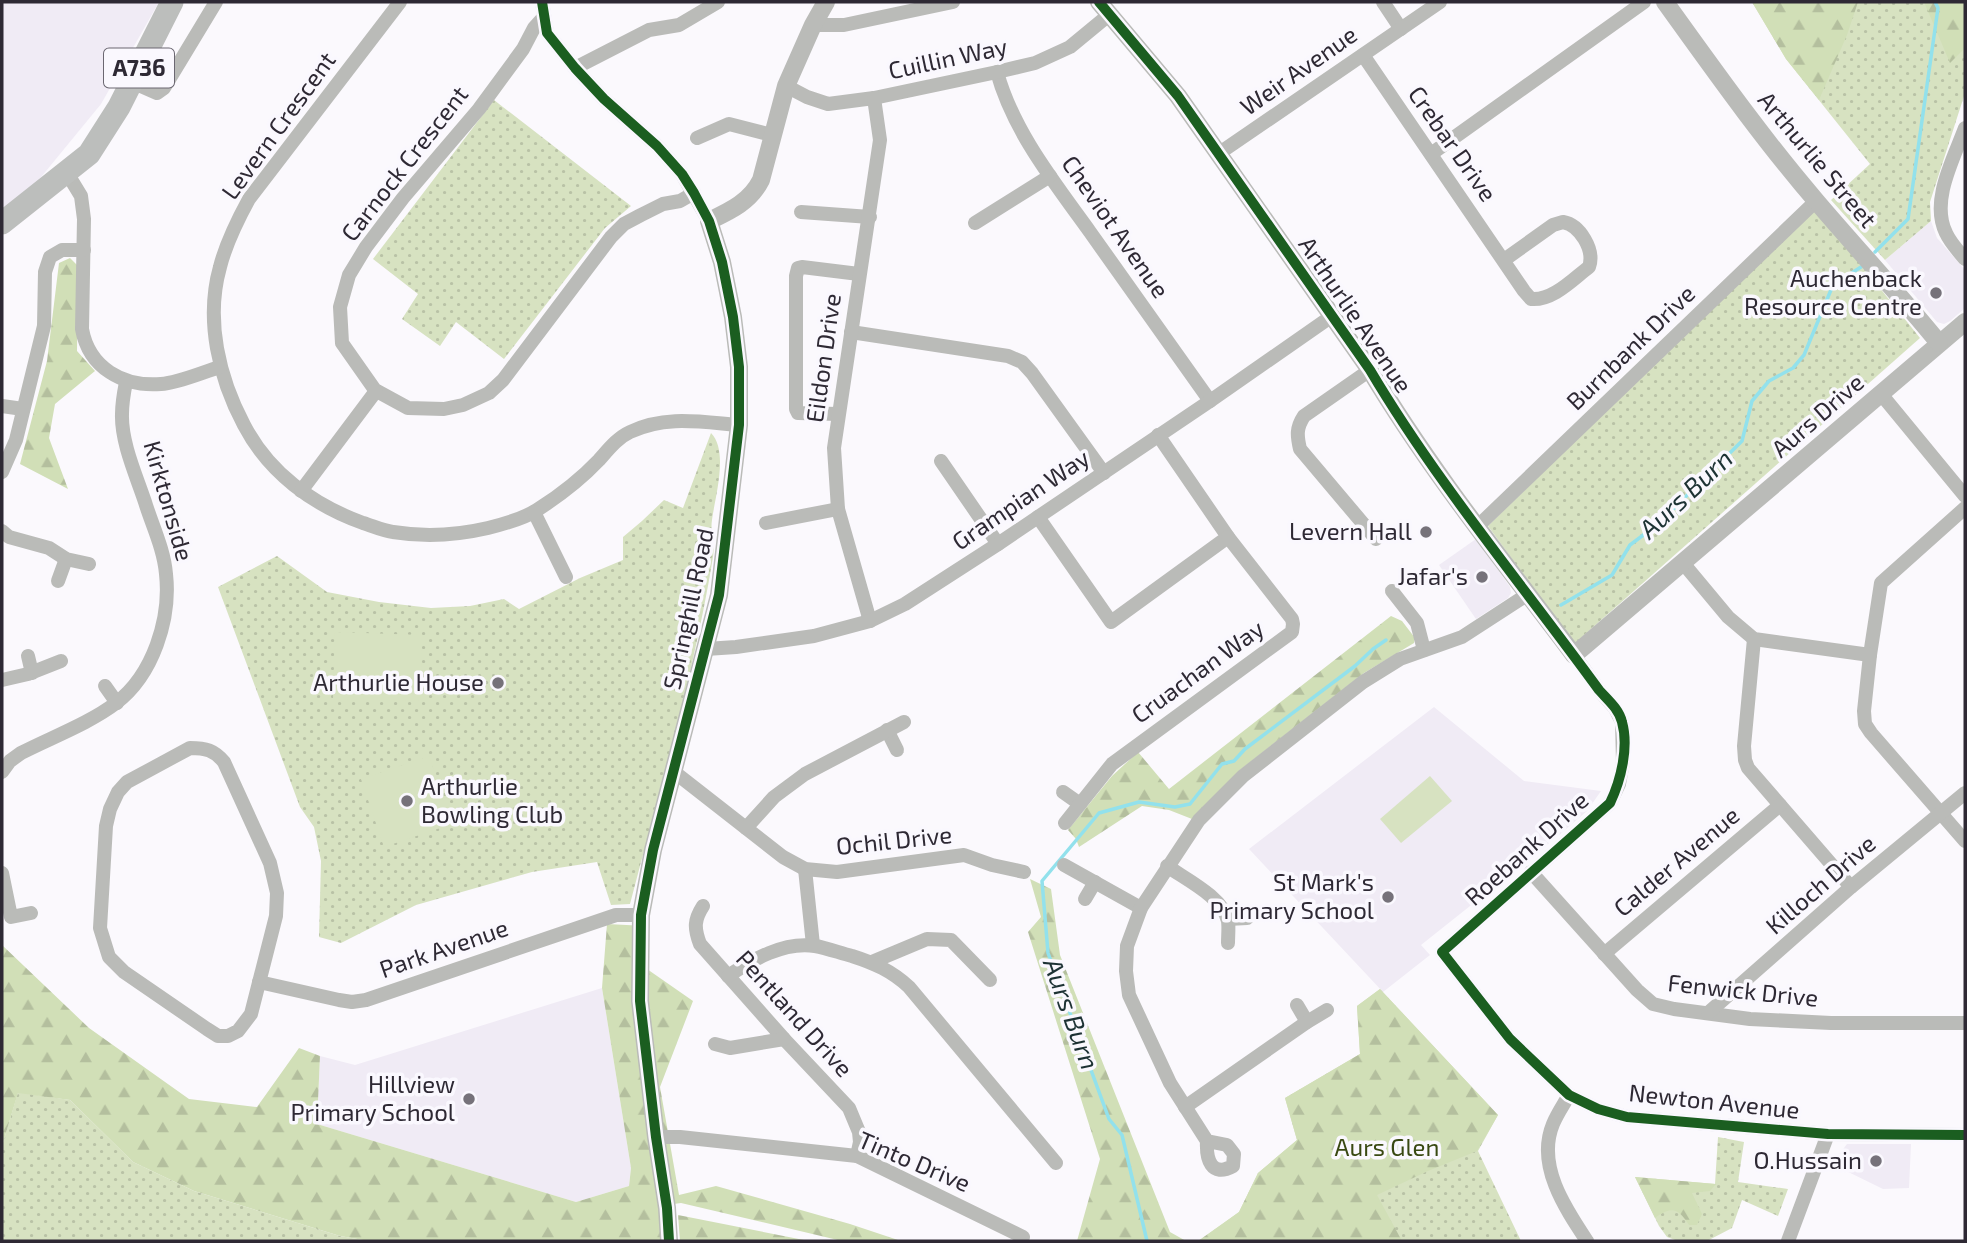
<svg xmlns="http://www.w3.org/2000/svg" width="1967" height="1243" viewBox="0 0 1967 1243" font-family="'Exo 2',sans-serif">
	<defs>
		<pattern id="green-dots" width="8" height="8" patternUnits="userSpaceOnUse" patternTransform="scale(1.75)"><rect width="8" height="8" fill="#d7e2c1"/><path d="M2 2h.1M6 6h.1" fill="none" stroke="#b9c2a6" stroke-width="1.8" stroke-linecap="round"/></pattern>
		<pattern id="forest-firs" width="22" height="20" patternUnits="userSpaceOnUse" patternTransform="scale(1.75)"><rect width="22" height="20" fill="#d1dfb7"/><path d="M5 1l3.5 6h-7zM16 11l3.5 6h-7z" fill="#b4bf9e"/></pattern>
	</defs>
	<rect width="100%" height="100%" fill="#fbf9fd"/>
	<g fill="#f0ebf5">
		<path d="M2 2H159L101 104 37 182 2 209Z"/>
		<path d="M1931 221 1937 238 1965 270V308L1950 321 1944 324 1937 322 1885 260Z"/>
		<path d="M1476 539 1510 587 1511 593 1508 598 1476 619 1439 565Z"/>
		<path d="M1434 707 1524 781 1601 791 1587 811 1558 836 1421 945 1430 955 1383 992 1249 849Z"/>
		<path d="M602 988 631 1168 629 1186 576 1202 317 1124 320 1056 355 1065Z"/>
		<path d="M1847 1144H1911L1909 1188 1883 1189 1832 1164Z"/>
	</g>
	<g fill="url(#green-dots)">
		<path d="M1752 2H1965V93L1930 202 1931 221 1885 260 1831 200 1870 164 1786 59Z"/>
		<path d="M494 100 631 206 605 228 504 359 456 322 440 346 402 319 418 294 373 259Z"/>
		<path d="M1814 206 1920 338 1574 644 1488 526Z"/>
		<path d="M711 433C729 451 715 497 712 520 710 532 715 545 713 557 694 674 660 789 630 904L611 905 597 862 532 872 416 905 341 943 319 937 321 861 314 827 300 807 218 587 277 556 327 592 379 602 431 608 470 606 504 599 519 609 580 578 623 560V537L642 521 664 500 683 508Z"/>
		<path d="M1380 989 1498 1115 1478 1151 1521 1241H1199L1239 1212 1258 1173 1297 1140 1285 1098 1360 1054 1357 1006Z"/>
		<path d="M18 1092 70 1100 133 1162 194 1191 340 1236 369 1241H2V1146Z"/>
		<path d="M1718 1137 1744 1142 1738 1182 1788 1189 1778 1216 1742 1200 1732 1228 1707 1241H1678L1667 1237 1659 1226 1635 1177 1715 1184Z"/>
	</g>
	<g fill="url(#forest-firs)">
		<path d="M1752 2H1858L1847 35 1819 100 1786 59Z"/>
		<path d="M1924 2H1965V48L1950 63Z"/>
		<path d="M70 258 78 266 77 351 95 371 55 404 49 438 68 489 20 464 47 361 59 263Z"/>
		<path d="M1391 616 1402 621 1415 638 1414 643 1364 673 1240 770 1192 819 1169 810 1142 806 1079 847 1076 839 1068 830 1112 776 1138 752 1169 789Z"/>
		<path d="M1030 879 1051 889 1060 955 1170 1232 1186 1241H1077L1100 1159 1028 932 1041 917Z"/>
		<path d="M607 924 646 926 647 969 693 1001 660 1087 679 1195 716 1186 850 1224 901 1241H842L681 1203 659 1206 661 1241H369L340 1236 194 1191 133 1162 70 1100 18 1093 2 1146V945L89 1028 189 1099 257 1107 299 1048 320 1056 317 1124 576 1202 629 1186 631 1168 602 988Z"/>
		<path d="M1380 989 1498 1115 1477 1151 1428 1171 1377 1195 1402 1241H1198L1239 1212 1258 1173 1297 1140 1285 1098 1360 1054 1357 1006Z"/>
		<path d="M1635 1177 1716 1184 1710 1191 1692 1193 1702 1214 1697 1225H1689C1678 1208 1672 1206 1655 1218Z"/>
		<path d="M678 1215 809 1241H811H680Z"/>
	</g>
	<g fill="#d7e2c1">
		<path d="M335 632 422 635 420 701 333 699Z"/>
		<path d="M429 756 452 824 384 847 361 779Z"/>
		<path d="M1430 776 1452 801 1401 843 1380 819Z"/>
	</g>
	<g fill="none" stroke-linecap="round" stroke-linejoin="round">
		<g stroke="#92e1ec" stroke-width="3.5">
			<path d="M1875 252 1908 219 1938 8 1935 2"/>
			<path d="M1561 605 1612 575 1630 545 1658 524 1742 441 1752 401 1769 381 1793 368 1804 355 1833 285 1861 267"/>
			<path d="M1147 1241 1122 1135 1109 1119 1048 953 1042 881 1099 813 1139 802 1175 807 1190 804 1222 764 1234 761 1245 749 1355 666 1373 649 1386 640"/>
		</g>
		<g stroke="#babbb8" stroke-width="14">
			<path d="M400 2 249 199C237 221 226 243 220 267 205 320 219 378 244 425 269 473 313 505 363 523 373 526 383 531 393 532 424 537 458 535 488 528 504 524 523 519 537 510 559 496 581 479 599 460 608 450 617 438 630 432 665 415 701 422 739 425"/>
			<path d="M542 2 547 33 575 68 604 99 657 146 682 174 709 221"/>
			<path d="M1383 2 1401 29"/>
			<path d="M543 18 534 28 523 49 479 109 403 198 366 247 349 275 340 307 342 343 375 390 408 408 444 409 463 405 489 393 503 380 611 237 624 224 641 215 663 204 680 201 694 193"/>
			<path d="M813 25H844L953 2"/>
			<path d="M1363 55 1524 291 1531 299C1553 301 1573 279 1589 267 1595 250 1580 225 1563 222L1553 225 1504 260"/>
			<path d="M575 68 649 30 679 25 718 2"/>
			<path d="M997 72C1013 131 1054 182 1090 232 1130 288 1170 345 1210 401"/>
			<path d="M132 82 157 93 164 88 216 2"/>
			<path d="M786 86 807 97 828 104 874 98 997 72 1035 63 1070 47 1110 14"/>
			<path d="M1965 128C1954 158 1930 201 1946 233 1950 242 1958 251 1965 259"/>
			<path d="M697 138 729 124 772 135"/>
			<path d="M1218 154 1440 2"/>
			<path d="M1431 154 1644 2"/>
			<path d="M67 173 81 196 84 219 82 329C89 368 123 387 161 384 178 383 203 372 220 367"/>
			<path d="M801 212 870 217"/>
			<path d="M975 223 1050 176"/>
			<path d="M851 332 1008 356 1022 362 1032 373 1104 473"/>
			<path d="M1370 370 1304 416C1296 428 1297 436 1300 449L1376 539"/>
			<path d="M1881 394 1965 496"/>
			<path d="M2 406 23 409"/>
			<path d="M838 414 798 413 796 409V276L798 268 802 267 859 274"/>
			<path d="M941 461 998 544"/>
			<path d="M2 472 16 440 44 326 45 272 50 257 62 250H84"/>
			<path d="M301 491 376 391"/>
			<path d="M1965 508 1881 583 1870 655 1864 711 1865 724 1871 733 1965 841"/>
			<path d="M534 512 566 577"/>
			<path d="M1038 517 1111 622 1228 537 1158 435"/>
			<path d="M766 523 838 509"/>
			<path d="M1477 527 1816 201"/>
			<path d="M2 531 9 537 49 548 66 559 89 564"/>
			<path d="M1683 563 1728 617 1754 639 1870 655"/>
			<path d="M58 581 66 559"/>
			<path d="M1392 591 1417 623 1424 650"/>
			<path d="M870 621 838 509 834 448 880 140 874 98"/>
			<path d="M1754 639 1744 746 1745 760 1748 768 1851 887"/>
			<path d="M706 649 736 647 814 636 870 621 905 604 998 544 1210 401 1332 316"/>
			<path d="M1574 655 1599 690 1615 708 1622 722 1623 762 1619 784 1610 803 1442 952 1510 1039 1569 1095 1598 1109 1627 1117 1828 1134 1965 1135"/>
			<path d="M28 656 32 673"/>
			<path d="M2 680 28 674 61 661"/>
			<path d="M105 686 117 703"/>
			<path d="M887 730 897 750"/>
			<path d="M190 748C206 748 214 750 224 762L270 863 277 893 276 916 251 1014 238 1031 228 1036H218L207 1029 124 972 109 957 100 928 106 826 110 809 118 792 127 782Z"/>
			<path d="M673 771 783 857 805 869 837 872 964 855 992 865 1024 872"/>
			<path d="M2 772 10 761 21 753C50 738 90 723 116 703 153 675 171 619 166 574 164 549 152 525 145 502 136 475 121 442 122 414 122 403 124 392 126 382"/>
			<path d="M1063 792 1080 804"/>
			<path d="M1065 823 1112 764 1292 632 1293 624 1292 619 1228 537"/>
			<path d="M746 828 774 797 805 774 904 722"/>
			<path d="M1064 865 1141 908"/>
			<path d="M1167 866C1185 879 1223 897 1228 921 1229 927 1228 936 1228 943"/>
			<path d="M805 869 813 945"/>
			<path d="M1531 872 1637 990 1653 1004 1674 1009 1750 1019 1831 1023H1965"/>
			<path d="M2 873 11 917 31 913"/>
			<path d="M1085 899 1095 882"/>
			<path d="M703 906C694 920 694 928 700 944L784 1039 849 1108 859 1132 860 1142 857 1156"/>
			<path d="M1228 919 1247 918"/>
			<path d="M1604 954 1780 805"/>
			<path d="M872 962 927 939 951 940 990 980"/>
			<path d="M728 976C752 960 784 941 815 946 827 948 840 953 852 956 874 963 892 971 909 987L1056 1163"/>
			<path d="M259 982 339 1000 352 1002 366 1000 616 915H641"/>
			<path d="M1297 1005 1307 1022"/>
			<path d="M1708 1013 1851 887 1965 793"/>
			<path d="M715 1044 730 1048 784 1039"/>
			<path d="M1569 1095C1564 1104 1557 1114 1553 1124 1536 1165 1565 1208 1587 1241"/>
			<path d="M1185 1107 1307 1022 1327 1010"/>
			<path d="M656 1137H680L857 1156 1023 1237"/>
			<path d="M1207 1141C1206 1159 1211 1178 1233 1166L1234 1154 1227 1145 1207 1141 1170 1083 1129 995 1126 971 1127 946 1141 908 1199 820 1243 776 1363 682 1400 659 1462 637 1528 594"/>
			<path d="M1788 1241 1828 1134"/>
		</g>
		<g stroke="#babbb8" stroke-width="18">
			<path d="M1099 2 1178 96 1370 370C1430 470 1504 562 1574 655L1965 322"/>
			<path d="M1665 2C1714 70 1762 138 1817 202 1857 249 1900 295 1939 343"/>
			<path d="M669 1241 667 1208 656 1137 640 1001 641 915 653 850 719 595 739 425V367L733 317 722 262 709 221C730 211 750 202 761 180L786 86 813 25 826 2"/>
		</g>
		<path stroke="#bcbebc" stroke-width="23" d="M2 223 89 154 119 107 172 2"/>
		<g stroke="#faf8fe" stroke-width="15">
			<g id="cycleway">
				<path d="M542 2 547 33 575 68 604 99 657 146 682 174 694 193 709 221 722 262 733 317 739 367V425L719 595 653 850 641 915 640 1001 656 1137 667 1208 669 1241"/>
				<path d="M1099 2 1178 96 1370 370C1437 483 1522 584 1599 690 1608 700 1619 709 1622 722 1629 747 1621 780 1610 803L1442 952 1510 1039 1569 1095 1598 1109 1627 1117 1828 1134 1965 1135"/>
			</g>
		</g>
		<use href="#cycleway" stroke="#1b5e20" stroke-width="10"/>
	</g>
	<g fill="#76727a" stroke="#faf8fe" stroke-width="2.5">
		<circle cx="1936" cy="293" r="7"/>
		<circle cx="1426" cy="532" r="7"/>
		<circle cx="1482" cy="577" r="7"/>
		<circle cx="498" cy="683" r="7"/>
		<circle cx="407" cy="801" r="7"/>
		<circle cx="1388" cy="897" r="7"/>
		<circle cx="469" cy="1099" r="7"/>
		<circle cx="1876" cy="1161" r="7"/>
	</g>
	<g text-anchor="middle" stroke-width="7" stroke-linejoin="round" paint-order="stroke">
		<rect fill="#faf8fe" stroke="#6b6771" stroke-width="2" x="104" y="48.5" width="70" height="39" rx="5"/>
		<g font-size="23" font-weight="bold" fill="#2e2934">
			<text x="139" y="76">A736</text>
		</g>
		<g font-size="24" fill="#2e2934" stroke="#faf8fe">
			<text transform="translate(948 59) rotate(-12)" y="8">Cuillin Way</text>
			<text transform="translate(1299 71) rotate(-35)" y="8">Weir Avenue</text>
			<text transform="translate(279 126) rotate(-54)" y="8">Levern Crescent</text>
			<text transform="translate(1452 144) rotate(55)" y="8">Crebar Drive</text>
			<text transform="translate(1817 160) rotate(50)" y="8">Arthurlie Street</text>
			<text transform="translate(405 164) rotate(-52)" y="8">Carnock Crescent</text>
			<text transform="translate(1115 227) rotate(55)" y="8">Cheviot Avenue</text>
			<text transform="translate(1355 315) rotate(56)" y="8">Arthurlie Avenue</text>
			<text transform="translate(1631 348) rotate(-44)" y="8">Burnbank Drive</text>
			<text transform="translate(824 358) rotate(-82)" y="8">Eildon Drive</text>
			<text transform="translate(1818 416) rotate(-41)" y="8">Aurs Drive</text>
			<text transform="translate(1021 500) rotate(-34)" y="8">Grampian Way</text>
			<text transform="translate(168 501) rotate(74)" y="8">Kirktonside</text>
			<text transform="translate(689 609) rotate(-78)" y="8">Springhill Road</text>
			<text transform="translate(1198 672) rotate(-36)" y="8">Cruachan Way</text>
			<text transform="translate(894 841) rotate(-6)" y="8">Ochil Drive</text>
			<text transform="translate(1527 849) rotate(-42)" y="8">Roebank Drive</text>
			<text transform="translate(1677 862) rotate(-40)" y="8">Calder Avenue</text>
			<text transform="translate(1821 885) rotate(-41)" y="8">Killoch Drive</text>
			<text transform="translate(444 949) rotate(-19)" y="8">Park Avenue</text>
			<text transform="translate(1743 991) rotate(6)" y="8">Fenwick Drive</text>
			<text transform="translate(794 1014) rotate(48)" y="8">Pentland Drive</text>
			<text transform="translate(1714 1102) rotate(6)" y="8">Newton Avenue</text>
			<text transform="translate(914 1162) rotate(23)" y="8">Tinto Drive</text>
		</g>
		<g font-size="24" fill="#2e2934" stroke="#faf8fe" text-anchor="end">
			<text x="1922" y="287">Auchenback<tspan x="1922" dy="28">Resource Centre</tspan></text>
			<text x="1412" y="540">Levern Hall</text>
			<text x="1468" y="585">Jafar's</text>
			<text x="484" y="691">Arthurlie House</text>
			<text x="421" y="795" text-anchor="start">Arthurlie<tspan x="421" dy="28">Bowling Club</tspan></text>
			<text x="1374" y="891">St Mark's<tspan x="1374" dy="28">Primary School</tspan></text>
			<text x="455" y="1093">Hillview<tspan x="455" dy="28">Primary School</tspan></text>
			<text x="1862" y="1169">O.Hussain</text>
		</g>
		<g font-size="24" fill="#394912" stroke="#faf8fe">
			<text x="1387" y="1156">Aurs Glen</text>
		</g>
		<g font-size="26" font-style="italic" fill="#1d3234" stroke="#faf8fe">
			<text transform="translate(1686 494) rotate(-43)" y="9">Aurs Burn</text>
			<text transform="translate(1071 1014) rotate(70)" y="9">Aurs Burn</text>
		</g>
	</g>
	<rect width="1967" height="1243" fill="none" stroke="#2e2934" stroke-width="7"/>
</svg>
